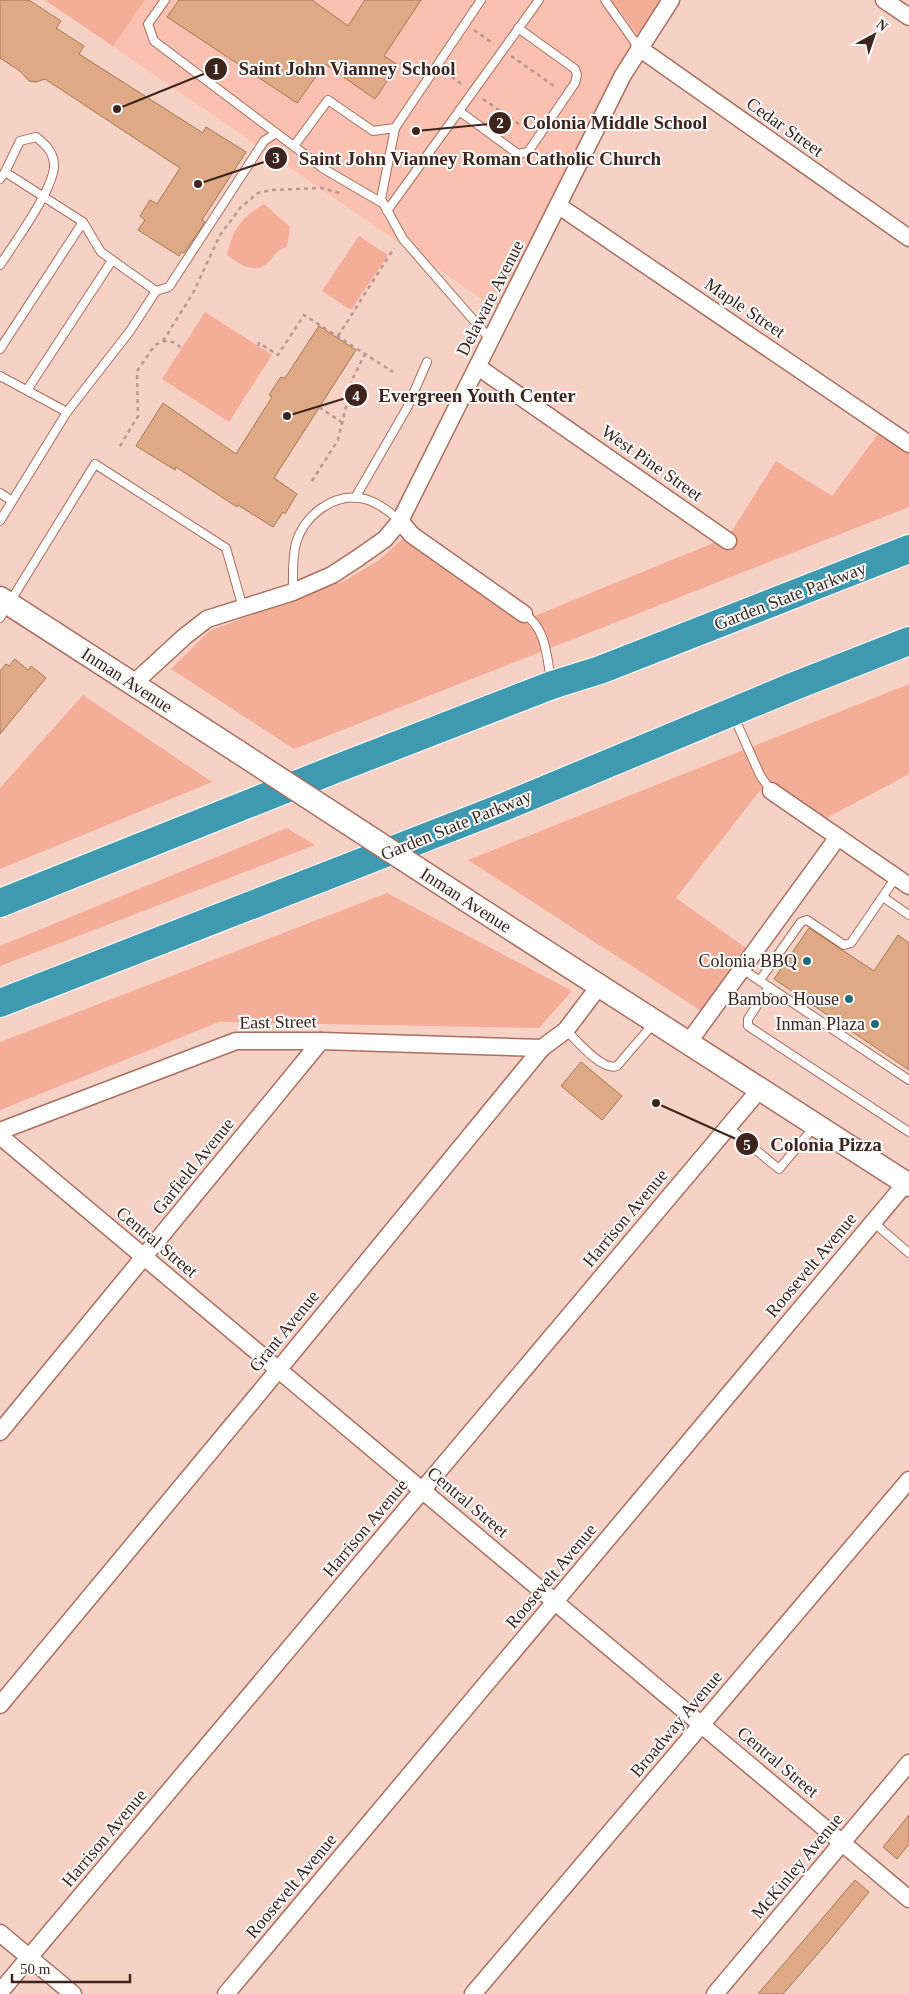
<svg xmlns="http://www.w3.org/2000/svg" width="909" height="1994" viewBox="0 0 909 1994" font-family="'Times New Roman',serif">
	<rect width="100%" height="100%" fill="#f8d1c5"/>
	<path fill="#fac1b0" d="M45 0H671L505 315Z"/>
	<g fill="#f4ad98">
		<path d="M45 0H145L113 46Z"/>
		<path d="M611 0H671L643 41Z"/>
		<path d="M264 204 290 227 287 247C273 251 274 259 265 265 251 274 237 262 227 255 234 228 240 218 264 204Z"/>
		<path d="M359 236 388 255 351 310 322 291Z"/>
		<path d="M205 312 272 355 229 422 162 379Z"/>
		<path d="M881 430 909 450V507L294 749 171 669 209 631 344 581 378 561 408 534 527 619 728 537 776 461 832 496Z"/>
		<path d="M909 684V774L819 822 765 784 676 898 753 953 709 1016 468 860Z"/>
		<path d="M83 695 212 782 0 869V788Z"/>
		<path d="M287 828 315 845 0 966V946Z"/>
		<path d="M387 893 572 991 539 1028 219 1022 0 1110V1042Z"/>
	</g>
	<g fill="#ddaa85" stroke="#a77754">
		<path d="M0 0H29L61 21 56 28 84 46 79 54 203 133 206 127 246 152 202 220 205 222 184 253 181 252 179 256 138 230 145 220 140 216 150 200 157 204 180 168 45 79 36 82 29 81 20 71 0 58Z"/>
		<path d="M179 0H312L348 26 365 0H421L384 56 398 65 375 99 325 64 297 103 167 17Z"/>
		<path d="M319 326 356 350 274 478 297 494 285 514 283 512 273 527 238 505 237 507 176 467 175 470 136 446 163 403 236 454 272 397 269 395 281 377 285 378Z"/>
		<path d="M15 659 28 670 31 666 46 678 0 734V671L6 664 9 666Z"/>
		<path d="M809 928 874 971 898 935 909 943V1070L774 979Z"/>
		<path d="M581 1062 622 1096 602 1120 561 1086Z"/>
		<path d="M909 1815V1844L897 1859 883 1847Z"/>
		<path d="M855 1880 869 1892 828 1942 783 1994H758Z"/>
	</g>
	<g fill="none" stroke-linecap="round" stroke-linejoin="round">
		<g stroke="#a86f5e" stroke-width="10">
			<g id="service">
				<path d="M165 0 148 24 154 41 324 169 384 204"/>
				<path d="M481 0 395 128 381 199 403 239 490 339"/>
				<path d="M605 0 639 48"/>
				<path d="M459 111 518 154 528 152 575 83 577 75 575 69 518 28"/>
				<path d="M294 146 328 100 373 131 395 128"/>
				<path d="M0 179 5 172 83 222 101 252 156 291 130 331 67 412 0 521"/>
				<path d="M387 211 539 0"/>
				<path d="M0 265C13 245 56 186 54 164 53 151 45 144 36 137L20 141 5 172"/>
				<path d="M156 291 169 287 264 141 276 133"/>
				<path d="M0 349 83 222"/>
				<path d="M0 376 67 412"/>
				<path d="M27 390 111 262"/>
				<path d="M0 493 12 501"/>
				<path d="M355 498 407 408 427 362"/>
				<path d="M293 592C293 576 292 558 296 543 304 516 332 494 360 498 375 500 389 511 400 521"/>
				<path d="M524 614C546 627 547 657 551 681"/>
				<path d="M0 618 95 464 226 548 243 608"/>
				<path d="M734 717 760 775 771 791"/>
				<path d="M883 897 909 915"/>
				<path d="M742 969 909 1080"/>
				<path d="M760 980 801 922 807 920 844 945 851 943 896 877"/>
				<path d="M769 987 748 1019V1026L909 1132"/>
				<path d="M566 1030C577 1041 603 1072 617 1066L654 1023"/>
				<path d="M728 1127 779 1169 814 1127"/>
				<path d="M873 1222 909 1253"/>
			</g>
		</g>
		<g stroke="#a86f5e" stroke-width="19">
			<g id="minor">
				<path d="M884 0 909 17"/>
				<path d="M639 48 909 238"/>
				<path d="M559 206 909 444"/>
				<path d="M478 367 728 541"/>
				<path d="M400 521 412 535 524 614"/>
				<path d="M133 684 184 637 207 619 293 592 332 575 358 558 385 539 400 521 623 75 671 0"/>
				<path d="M771 791 909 886"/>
				<path d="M688 1043 838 837"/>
				<path d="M0 1131 236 1041H321L542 1048"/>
				<path d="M0 1136 909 1899"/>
				<path d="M0 1432 321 1041"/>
				<path d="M0 1705 279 1369 542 1048 566 1030 600 985"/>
				<path d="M0 1933 73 1994"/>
				<path d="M0 1992 760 1089"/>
				<path d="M226 1994 906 1183"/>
				<path d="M473 1994 909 1480"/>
				<path d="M715 1994 909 1763"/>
			</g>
		</g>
		<g stroke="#a86f5e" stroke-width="25">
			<g id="secondary">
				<path d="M0 598 237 751"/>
				<path d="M466 900 909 1185"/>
			</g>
		</g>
		<g stroke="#fff" stroke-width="30">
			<g id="motorway">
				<path d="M0 903 333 770 552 685 600 670 909 549"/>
				<path d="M0 1003 506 806 792 687 909 641"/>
			</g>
		</g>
		<g stroke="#b9978d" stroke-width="2.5" stroke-dasharray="4 4" stroke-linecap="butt">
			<path d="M474 30 494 44"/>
			<path d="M511 56 557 88"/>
			<path d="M445 72 463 85"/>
			<path d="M483 99 529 131"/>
			<path d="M338 336 394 248"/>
			<path d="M163 341 193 293 220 235 241 207 258 193 271 190 321 188 340 193"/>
			<path d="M258 346 259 343 278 355 304 315 393 372"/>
			<path d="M319 407 343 423"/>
			<path d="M120 446 138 416 137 371 155 345 163 341 173 342 182 348"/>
			<path d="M312 481 338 440 353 378 365 354"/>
		</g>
		<use href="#service" stroke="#fff" stroke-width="8"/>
		<use href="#minor" stroke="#fff" stroke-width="16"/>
		<use href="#secondary" stroke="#fff" stroke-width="22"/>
		<use href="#motorway" stroke="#3f9ab1" stroke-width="28"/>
		<g stroke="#a86f5e" stroke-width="25" stroke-linecap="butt">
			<path id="secondary-bridge" d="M237 751 466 900"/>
		</g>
		<use href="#secondary-bridge" stroke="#fff" stroke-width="22"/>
	</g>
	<g fill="#256a7a" stroke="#fcfcfc" stroke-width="2">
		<circle cx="807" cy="961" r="5"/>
		<circle cx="849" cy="999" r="5"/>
		<circle cx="875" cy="1024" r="5"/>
	</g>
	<g text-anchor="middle" stroke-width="4" stroke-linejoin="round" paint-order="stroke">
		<g font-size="18" fill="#3d251e" stroke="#fcfcfc">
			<text transform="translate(785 127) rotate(35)" y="6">Cedar Street</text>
			<text transform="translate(490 298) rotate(-63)" y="6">Delaware Avenue</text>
			<text transform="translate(745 308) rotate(34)" y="6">Maple Street</text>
			<text transform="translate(652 463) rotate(35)" y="6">West Pine Street</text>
			<text transform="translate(790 596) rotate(-21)" y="6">Garden State Parkway</text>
			<text transform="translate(127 680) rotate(33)" y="6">Inman Avenue</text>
			<text transform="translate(456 825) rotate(-22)" y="6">Garden State Parkway</text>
			<text transform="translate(466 900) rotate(33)" y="6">Inman Avenue</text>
			<text transform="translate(278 1022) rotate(-1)" y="6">East Street</text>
			<text transform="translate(193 1166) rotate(-51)" y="6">Garfield Avenue</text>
			<text transform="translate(625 1218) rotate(-50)" y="6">Harrison Avenue</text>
			<text transform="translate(157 1242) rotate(40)" y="6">Central Street</text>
			<text transform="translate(811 1265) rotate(-50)" y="6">Roosevelt Avenue</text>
			<text transform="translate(284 1331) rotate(-51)" y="6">Grant Avenue</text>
			<text transform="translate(468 1502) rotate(40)" y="6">Central Street</text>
			<text transform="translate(365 1528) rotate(-50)" y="6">Harrison Avenue</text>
			<text transform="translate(551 1576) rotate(-50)" y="6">Roosevelt Avenue</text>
			<text transform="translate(676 1724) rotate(-50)" y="6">Broadway Avenue</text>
			<text transform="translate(778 1762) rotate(40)" y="6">Central Street</text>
			<text transform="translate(104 1838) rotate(-50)" y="6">Harrison Avenue</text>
			<text transform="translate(797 1866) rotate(-50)" y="6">McKinley Avenue</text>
			<text transform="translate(291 1886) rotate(-50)" y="6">Roosevelt Avenue</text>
		</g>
		<g font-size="18" fill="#3d251e" stroke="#fcfcfc" text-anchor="end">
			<text x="797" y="967">Colonia BBQ</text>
			<text x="839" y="1005">Bamboo House</text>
			<text x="865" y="1030">Inman Plaza</text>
		</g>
	</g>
	<path fill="none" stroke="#3d251e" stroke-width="2" d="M117 109L216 69M416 131L500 123M198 184L276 158M287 416L356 395M656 1103L747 1144"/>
	<g fill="#3d251e" stroke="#fcfcfc" stroke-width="2">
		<circle cx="117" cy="109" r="5"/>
		<circle cx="416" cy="131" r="5"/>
		<circle cx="198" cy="184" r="5"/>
		<circle cx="287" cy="416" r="5"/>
		<circle cx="656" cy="1103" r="5"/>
		<circle cx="216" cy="69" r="12"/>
		<circle cx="500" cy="123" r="12"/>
		<circle cx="276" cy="158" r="12"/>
		<circle cx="356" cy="395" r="12"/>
		<circle cx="747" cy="1144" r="12"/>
	</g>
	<g font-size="15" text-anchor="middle" font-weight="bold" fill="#fff">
		<text x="216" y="74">1</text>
		<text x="500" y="128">2</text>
		<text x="276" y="163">3</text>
		<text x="356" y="401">4</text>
		<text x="747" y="1150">5</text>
	</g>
	<g font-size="19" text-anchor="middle" font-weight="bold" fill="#3d251e" stroke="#fcfcfc" stroke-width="4" stroke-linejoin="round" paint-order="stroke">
		<text x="347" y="75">Saint John Vianney School</text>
		<text x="615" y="129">Colonia Middle School</text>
		<text x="480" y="165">Saint John Vianney Roman Catholic Church</text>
		<text x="477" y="402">Evergreen Youth Center</text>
		<text x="826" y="1151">Colonia Pizza</text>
	</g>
	<g transform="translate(874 35) rotate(40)" stroke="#fcfcfc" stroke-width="4" paint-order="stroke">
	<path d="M0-4L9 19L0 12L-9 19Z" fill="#3d251e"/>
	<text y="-8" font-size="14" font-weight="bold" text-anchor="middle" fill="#3d251e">N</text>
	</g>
	<path d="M12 1974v8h118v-8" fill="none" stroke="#3d251e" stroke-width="2.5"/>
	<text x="20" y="1974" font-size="15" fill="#3d251e" stroke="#fcfcfc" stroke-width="4" paint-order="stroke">50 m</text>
</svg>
